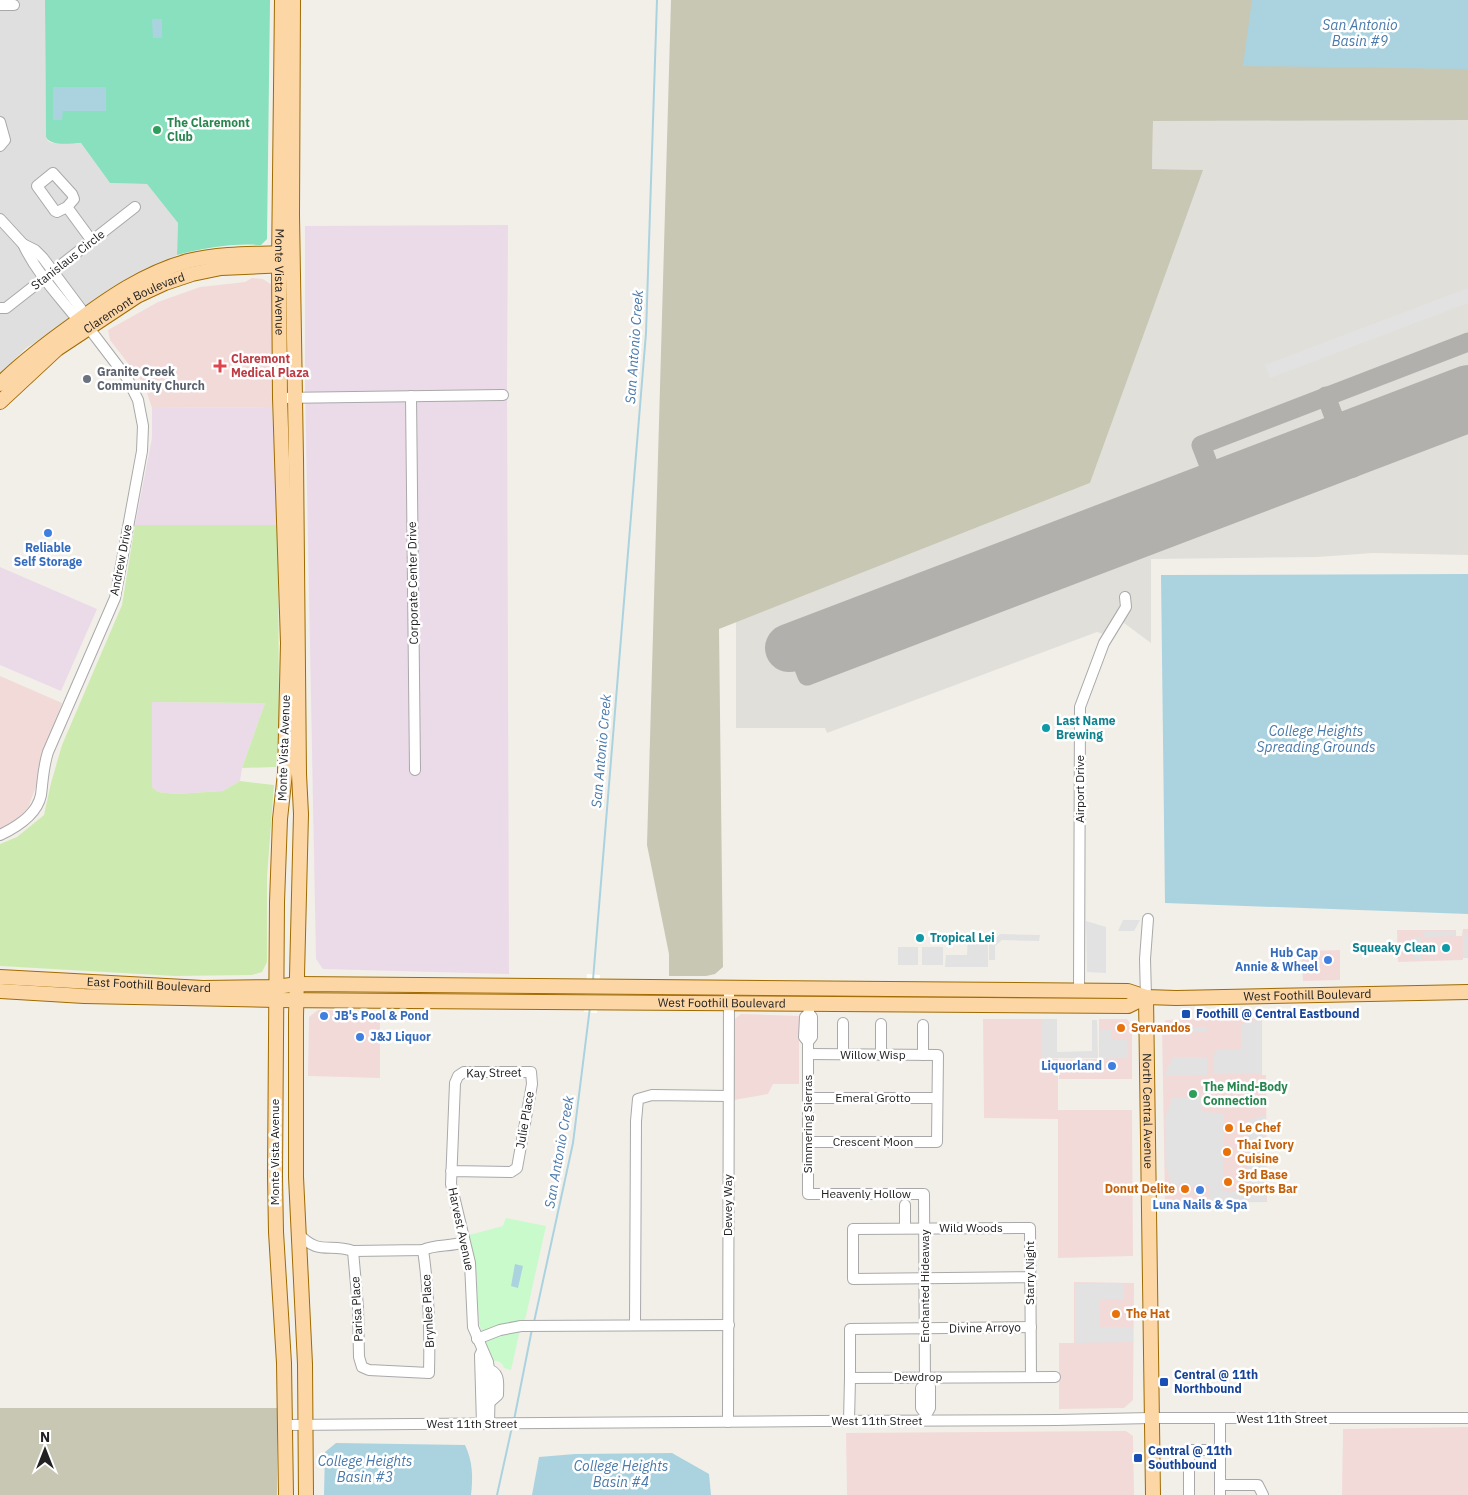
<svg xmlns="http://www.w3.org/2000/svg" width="1468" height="1495" viewBox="0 0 1468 1495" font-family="'IBM Plex Sans',sans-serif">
	<rect width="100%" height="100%" fill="#f2efe9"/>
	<path fill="#e0dfdf" d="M0 0H45L46 137 48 141 52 143H81L110 183 147 184 178 223 177 255 26 348 0 374Z"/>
	<g fill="#f2dad9">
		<path d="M252 278 263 279 272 285V407L152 408 144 384 110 340 108 330 158 302 200 287 245 282Z"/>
		<path d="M0 676 62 703 42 759 37 784 28 808 11 824 0 830Z"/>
		<path d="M1463 929H1468V958H1463V960L1398 962 1397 930H1456V936H1462Z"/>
		<path d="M1340 950V980L1303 981 1301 951Z"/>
		<path d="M318 1010 380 1011V1078L308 1076 309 1017Z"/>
		<path d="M741 1014 799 1016V1084H773L768 1094 734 1100V1020Z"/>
		<path d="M1262 1018V1075H1266L1267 1202 1165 1203 1162 1025 1166 1020Z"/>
		<path d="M983 1019H1042V1058L1058 1059V1110H1132L1133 1256 1058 1258V1119L984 1118Z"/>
		<path d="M1099 1019H1127L1132 1026V1079H1059V1060L1099 1059Z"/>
		<path d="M1074 1282 1134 1283 1133 1400 1124 1408 1059 1409V1343H1074Z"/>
		<path d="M1468 1427V1495H1342L1343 1429Z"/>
		<path d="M1126 1431 1133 1436 1134 1495H847L846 1433Z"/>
	</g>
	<g fill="#ebdbe8">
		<path d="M508 225 507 383 509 974 323 969 316 959 305 385V226Z"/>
		<path d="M272 407 278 525H135L152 438V408Z"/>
		<path d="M0 567 97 609 61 691 0 665Z"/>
		<path d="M152 702 265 703 242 768 240 781 223 791 176 794 158 792 152 787Z"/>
	</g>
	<path fill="#e1dfda" d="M1153 120H1468V555L1373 553 1317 557 1151 559V643L1124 623 1103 634 1097 632 827 733 825 728H736V622L1090 483 1202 170 1152 169Z"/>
	<g fill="#c7c7b4">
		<path d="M671 0H1468V120L1153 121 1152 169 1203 170 1090 483 719 629 723 967 715 974 706 976H669V954L647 845Z"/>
		<rect x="0" y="1408" width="277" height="87"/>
	</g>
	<path fill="#cdebb0" d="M135 525H278L279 726 276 767 242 768 265 703 152 702V787L158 792 176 794 223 791 240 781 274 785 267 877V962L262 972 252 975 175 976 0 966V844L17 837 44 815 51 783 62 745 122 605Z"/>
	<path fill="#c8facc" d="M506 1218 546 1226 525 1320 522 1321 511 1370 504 1368C502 1361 496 1360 491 1361L479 1323 476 1264 469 1235 503 1226Z"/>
	<path fill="#88e0be" d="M45 0H270L267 239 261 245C232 243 205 248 177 255L178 223 147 184 110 183 81 143C71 143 51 147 46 137Z"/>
	<g fill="#e2e2e2">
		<path d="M1468 288V303L1270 378 1265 365Z"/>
		<path d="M1123 920H1140L1134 931H1118Z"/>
		<path d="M1086 921 1106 927V973L1087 972Z"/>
		<path d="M1424 931H1455V936L1424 937Z"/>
		<rect x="1463" y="933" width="5" height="24"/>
		<path d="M988 934V967H945L946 955H967L968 935Z"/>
		<path d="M1000 934 1040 935 1039 941 1002 940 995 946V960H989V940L995 939Z"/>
		<rect x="1414" y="937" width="7" height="23"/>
		<rect x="898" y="947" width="20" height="18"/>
		<rect x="922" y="947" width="21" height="18"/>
		<path d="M1042 1019H1057V1052L1092 1051V1020H1097L1098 1058H1042Z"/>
		<path d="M1261 1019V1074H1214V1055L1217 1050 1241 1049V1025Z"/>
		<rect x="1172" y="1027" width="35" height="5"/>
		<path d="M1100 1030H1111V1040H1127L1128 1058 1100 1059Z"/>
		<path d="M1173 1057H1207V1075L1164 1076Z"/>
		<path d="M1172 1098H1202V1112L1224 1113 1223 1192H1248L1247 1121 1265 1115 1266 1201 1209 1202V1186H1172L1166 1166 1165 1118Z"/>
		<path d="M1124 1283V1299H1100V1327H1133V1342L1075 1343V1284Z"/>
	</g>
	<g fill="#aad3df">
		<path d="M1252 0H1468V69L1243 66Z"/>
		<path d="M152 19H162V38H153Z"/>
		<path d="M53 87H106V111H63L62 120H53Z"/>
		<path d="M1468 574V914L1165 903 1161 575Z"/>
		<path d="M515 1264 523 1266 518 1288 511 1286Z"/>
		<path d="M336 1443 465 1445C473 1462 473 1477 471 1495H324L325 1452Z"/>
		<path d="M672 1453 709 1474 711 1495H532L539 1457 575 1454Z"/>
	</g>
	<path fill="#fff" d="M587 974 600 975 597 1013 584 1012Z"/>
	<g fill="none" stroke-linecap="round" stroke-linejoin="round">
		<g stroke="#aad3df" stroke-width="2">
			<path d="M593 980 646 333 657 0"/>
			<path d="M534 1322 573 1143 590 1007"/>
			<path d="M514 1420 532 1329"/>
			<path d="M497 1495 512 1427"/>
		</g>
		<g stroke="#b1b0ac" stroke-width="19">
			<path d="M1326 396 1353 468"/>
			<path d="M1228 515 1201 445 1468 342"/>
			<path d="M973 577 984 608"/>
			<path d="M795 645 807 676 1468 424"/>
		</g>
		<path stroke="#b1b0ac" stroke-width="48" d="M789 648 1468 389"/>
		<g stroke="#a9a9a9" stroke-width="12">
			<g id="minor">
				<path d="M0 5H14"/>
				<path d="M0 122 5 140 0 146"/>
				<path d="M67 207 57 212 55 211 37 186 53 173 72 194 74 199 67 207 92 241"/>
				<path d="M0 219 23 244 35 250 43 258 81 309 79 314"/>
				<path d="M23 244C35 270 55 292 73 314H79"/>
				<path d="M0 308H6L135 207"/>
				<path d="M411 396 415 770"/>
				<path d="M280 398 503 395"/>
				<path d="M0 835C17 827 37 815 41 795 43 779 43 768 48 752L115 598 142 451 143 426 138 400 127 378 85 323"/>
				<path d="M1079 991 1080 707 1104 643 1126 607 1125 597"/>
				<path d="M1146 997 1145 959 1148 919"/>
				<path d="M809 1004V1013L812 1017V1037L808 1042V1194H924L925 1385 921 1388V1408L926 1415 930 1408V1387L925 1385"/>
				<path d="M843 1023V1054"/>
				<path d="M808 1042 804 1037 805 1017 809 1013"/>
				<path d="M808 1054 938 1055 937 1142H809"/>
				<path d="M881 1055V1024"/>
				<path d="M923 1055V1025"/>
				<path d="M808 1098H937"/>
				<path d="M451 1171 511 1172 517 1168 532 1084 531 1072H464L458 1076 455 1083 451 1184 470 1263 473 1327 488 1362 490 1377 489 1423"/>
				<path d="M905 1228V1205"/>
				<path d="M298 1233C318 1256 329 1243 353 1251L423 1250C436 1244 450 1247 464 1242"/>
				<path d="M353 1251 358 1307 359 1357 362 1367 369 1370 429 1373C430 1332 429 1290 423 1250"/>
				<path d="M635 1325 636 1121 638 1099 652 1095 728 1096"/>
				<path d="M477 1339 500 1330 521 1326 729 1325"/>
				<path d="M487 1369C501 1372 498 1384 498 1395L490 1402"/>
				<path d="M1031 1377 1030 1228 853 1229V1279L1031 1277"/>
				<path d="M850 1378V1329L1031 1327"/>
				<path d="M1220 1419V1495"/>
				<path d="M849 1421 850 1378 1055 1377"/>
				<path d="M728 1422 729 988"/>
				<path d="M482 1424 480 1355 482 1351"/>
				<path d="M286 1425 818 1421 1057 1420 1151 1418H1468"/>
				<path d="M1220 1485H1258L1263 1495"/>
				<path d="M1189 1495V1450H1221"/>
			</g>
		</g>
		<g stroke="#a06b00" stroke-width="16">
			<g id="major">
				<path id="s1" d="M282 0 279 265 280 398 288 643 285 773 280 819 277 902 275 1176 276 1232 284 1363 286 1495"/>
				<path d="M293 0 292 215 296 458 299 774 301 814 296 1016V1177L305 1364 306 1495"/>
				<path d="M0 384C22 362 46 344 71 326 107 299 144 273 188 261 220 253 254 254 287 253"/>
				<path id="s2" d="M0 402 57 349 137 296 165 283 192 274 221 268 287 265"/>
				<path id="s3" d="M0 977 203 988 276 987 298 984 1128 991 1146 997 1176 998 1468 992"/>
				<path id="s4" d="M0 991 84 996 276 1000 1128 1006 1146 997"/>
				<path id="s5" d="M1146 997 1153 1495"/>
			</g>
		</g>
		<use href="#minor" stroke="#fff" stroke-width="10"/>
		<use href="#major" stroke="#fcd6a4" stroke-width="14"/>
	</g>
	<g fill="#2e9e5b" stroke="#fff" stroke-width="2">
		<circle cx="157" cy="130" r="5"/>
		<circle cx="1193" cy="1094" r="5"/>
	</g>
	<path fill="#e0444e" stroke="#fff" stroke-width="2" d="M217.5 358.5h5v5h5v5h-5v5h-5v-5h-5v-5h5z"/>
	<circle fill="#6b7280" stroke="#fff" stroke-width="2" cx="87" cy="379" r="5"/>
	<g fill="#3f7fe0" stroke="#fff" stroke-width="2">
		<circle cx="48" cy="533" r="5"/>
		<circle cx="1328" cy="960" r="5"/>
		<circle cx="324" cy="1016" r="5"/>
		<circle cx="360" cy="1037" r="5"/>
		<circle cx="1112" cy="1066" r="5"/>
		<circle cx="1200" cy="1190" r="5"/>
	</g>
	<g fill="#0f9aa8" stroke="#fff" stroke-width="2">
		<circle cx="1046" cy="728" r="5"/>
		<circle cx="920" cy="938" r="5"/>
		<circle cx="1446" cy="948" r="5"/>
	</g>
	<g fill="#1a4fb4" stroke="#fff" stroke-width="2">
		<rect x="1181" y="1009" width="10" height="10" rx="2.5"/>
		<rect x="1159" y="1377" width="10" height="10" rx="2.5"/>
		<rect x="1133" y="1453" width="10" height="10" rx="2.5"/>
	</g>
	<g fill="#e8710a" stroke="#fff" stroke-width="2">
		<circle cx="1121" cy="1028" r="5"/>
		<circle cx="1229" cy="1128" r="5"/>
		<circle cx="1227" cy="1152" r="5"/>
		<circle cx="1228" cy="1182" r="5"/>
		<circle cx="1185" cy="1189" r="5"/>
		<circle cx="1116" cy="1314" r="5"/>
	</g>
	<g text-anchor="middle" stroke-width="5" stroke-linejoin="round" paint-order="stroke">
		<g font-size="12" font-weight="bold" fill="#27864d" stroke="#fff" text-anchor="start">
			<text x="167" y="127">The Claremont<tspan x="167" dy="14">Club</tspan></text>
			<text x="1203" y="1091">The Mind-Body<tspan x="1203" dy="14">Connection</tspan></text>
		</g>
		<g font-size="12" fill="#222" stroke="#fff">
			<text transform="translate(68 260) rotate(-38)" y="4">Stanislaus Circle</text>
			<text dy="4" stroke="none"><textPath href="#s1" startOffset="282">Monte Vista Avenue</textPath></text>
			<text dy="4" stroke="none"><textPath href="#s2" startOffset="168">Claremont Boulevard</textPath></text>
			<text transform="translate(121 560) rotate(-79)" y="4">Andrew Drive</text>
			<text transform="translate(413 583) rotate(-91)" y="4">Corporate Center Drive</text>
			<text transform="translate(284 748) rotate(-88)" y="4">Monte Vista Avenue</text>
			<text transform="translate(1080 789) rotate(-90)" y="4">Airport Drive</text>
			<text dy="4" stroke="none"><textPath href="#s3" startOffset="149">East Foothill Boulevard</textPath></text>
			<text dy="4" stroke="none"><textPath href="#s3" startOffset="1309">West Foothill Boulevard</textPath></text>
			<text dy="4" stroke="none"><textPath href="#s4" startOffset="722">West Foothill Boulevard</textPath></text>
			<text x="873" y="1059">Willow Wisp</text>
			<text transform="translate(494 1073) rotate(-1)" y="4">Kay Street</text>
			<text x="873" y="1102">Emeral Grotto</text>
			<text dy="4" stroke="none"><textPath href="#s5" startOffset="114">North Central Avenue</textPath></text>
			<text transform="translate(525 1120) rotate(-80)" y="4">Julie Place</text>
			<text transform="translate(808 1124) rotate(-90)" y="4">Simmering Sierras</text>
			<text x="873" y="1146">Crescent Moon</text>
			<text transform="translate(275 1152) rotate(-90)" y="4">Monte Vista Avenue</text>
			<text x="866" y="1198">Heavenly Hollow</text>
			<text transform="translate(728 1205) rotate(-90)" y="4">Dewey Way</text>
			<text x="971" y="1232">Wild Woods</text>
			<text transform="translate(461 1229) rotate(78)" y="4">Harvest Avenue</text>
			<text transform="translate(1030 1273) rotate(-90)" y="4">Starry Night</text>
			<text transform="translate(925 1286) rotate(-90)" y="4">Enchanted Hideaway</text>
			<text transform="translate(357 1309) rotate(-93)" y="4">Parisa Place</text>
			<text transform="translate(428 1311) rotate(-93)" y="4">Brynlee Place</text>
			<text transform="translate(985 1328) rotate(-1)" y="4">Divine Arroyo</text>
			<text x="918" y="1381">Dewdrop</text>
			<text x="1282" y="1423">West 11th Street</text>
			<text x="877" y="1425">West 11th Street</text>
			<text x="472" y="1428">West 11th Street</text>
		</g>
		<g font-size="12" font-weight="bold" fill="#be3a42" stroke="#fff" text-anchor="start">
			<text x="231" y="363">Claremont<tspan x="231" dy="14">Medical Plaza</tspan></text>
		</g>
		<g font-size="12" font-weight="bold" fill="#5b616d" stroke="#fff" text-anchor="start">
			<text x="97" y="376">Granite Creek<tspan x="97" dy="14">Community Church</tspan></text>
		</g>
		<g font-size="12" font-weight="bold" fill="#366cbe" stroke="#fff">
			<text x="48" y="552">Reliable<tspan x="48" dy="14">Self Storage</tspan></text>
			<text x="1318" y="957" text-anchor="end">Hub Cap<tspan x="1318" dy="14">Annie &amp; Wheel</tspan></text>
			<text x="334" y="1020" text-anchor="start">JB's Pool &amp; Pond</text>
			<text x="370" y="1041" text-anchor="start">J&amp;J Liquor</text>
			<text x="1102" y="1070" text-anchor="end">Liquorland</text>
			<text x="1200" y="1209">Luna Nails &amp; Spa</text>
		</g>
		<g font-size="12" font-weight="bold" fill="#0d838f" stroke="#fff" text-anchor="start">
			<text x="1056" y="725">Last Name<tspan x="1056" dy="14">Brewing</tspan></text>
			<text x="930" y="942">Tropical Lei</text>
			<text x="1436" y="952" text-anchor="end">Squeaky Clean</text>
		</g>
		<g font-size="12" font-weight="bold" fill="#164399" stroke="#fff" text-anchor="start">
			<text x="1196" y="1018">Foothill @ Central Eastbound</text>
			<text x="1174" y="1379">Central @ 11th<tspan x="1174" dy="14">Northbound</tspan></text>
			<text x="1148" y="1455">Central @ 11th<tspan x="1148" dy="14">Southbound</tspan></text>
		</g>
		<g font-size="12" font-weight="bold" fill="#c56008" stroke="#fff" text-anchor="start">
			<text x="1131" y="1032">Servandos</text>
			<text x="1239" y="1132">Le Chef</text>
			<text x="1237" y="1149">Thai Ivory<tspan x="1237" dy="14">Cuisine</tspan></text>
			<text x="1238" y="1179">3rd Base<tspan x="1238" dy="14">Sports Bar</tspan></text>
			<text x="1175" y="1193" text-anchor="end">Donut Delite</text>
			<text x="1126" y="1318">The Hat</text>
		</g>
		<g font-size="14" font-style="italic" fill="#4a7aab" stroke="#fff">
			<text x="1360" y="30">San Antonio<tspan x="1360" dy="16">Basin #9</tspan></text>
			<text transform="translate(634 347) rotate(-86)" y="5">San Antonio Creek</text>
			<text x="1316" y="736">College Heights<tspan x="1316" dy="16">Spreading Grounds</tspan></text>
			<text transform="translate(601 751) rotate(-85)" y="5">San Antonio Creek</text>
			<text transform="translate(559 1152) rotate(-80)" y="5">San Antonio Creek</text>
			<text x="365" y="1466">College Heights<tspan x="365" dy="16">Basin #3</tspan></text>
			<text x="621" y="1471">College Heights<tspan x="621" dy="16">Basin #4</tspan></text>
		</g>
	</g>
	<g transform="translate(45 1450)" stroke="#ffffff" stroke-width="4" paint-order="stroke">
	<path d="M0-4L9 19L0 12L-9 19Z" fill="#222222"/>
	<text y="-8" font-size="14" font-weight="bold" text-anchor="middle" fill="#222222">N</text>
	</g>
</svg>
